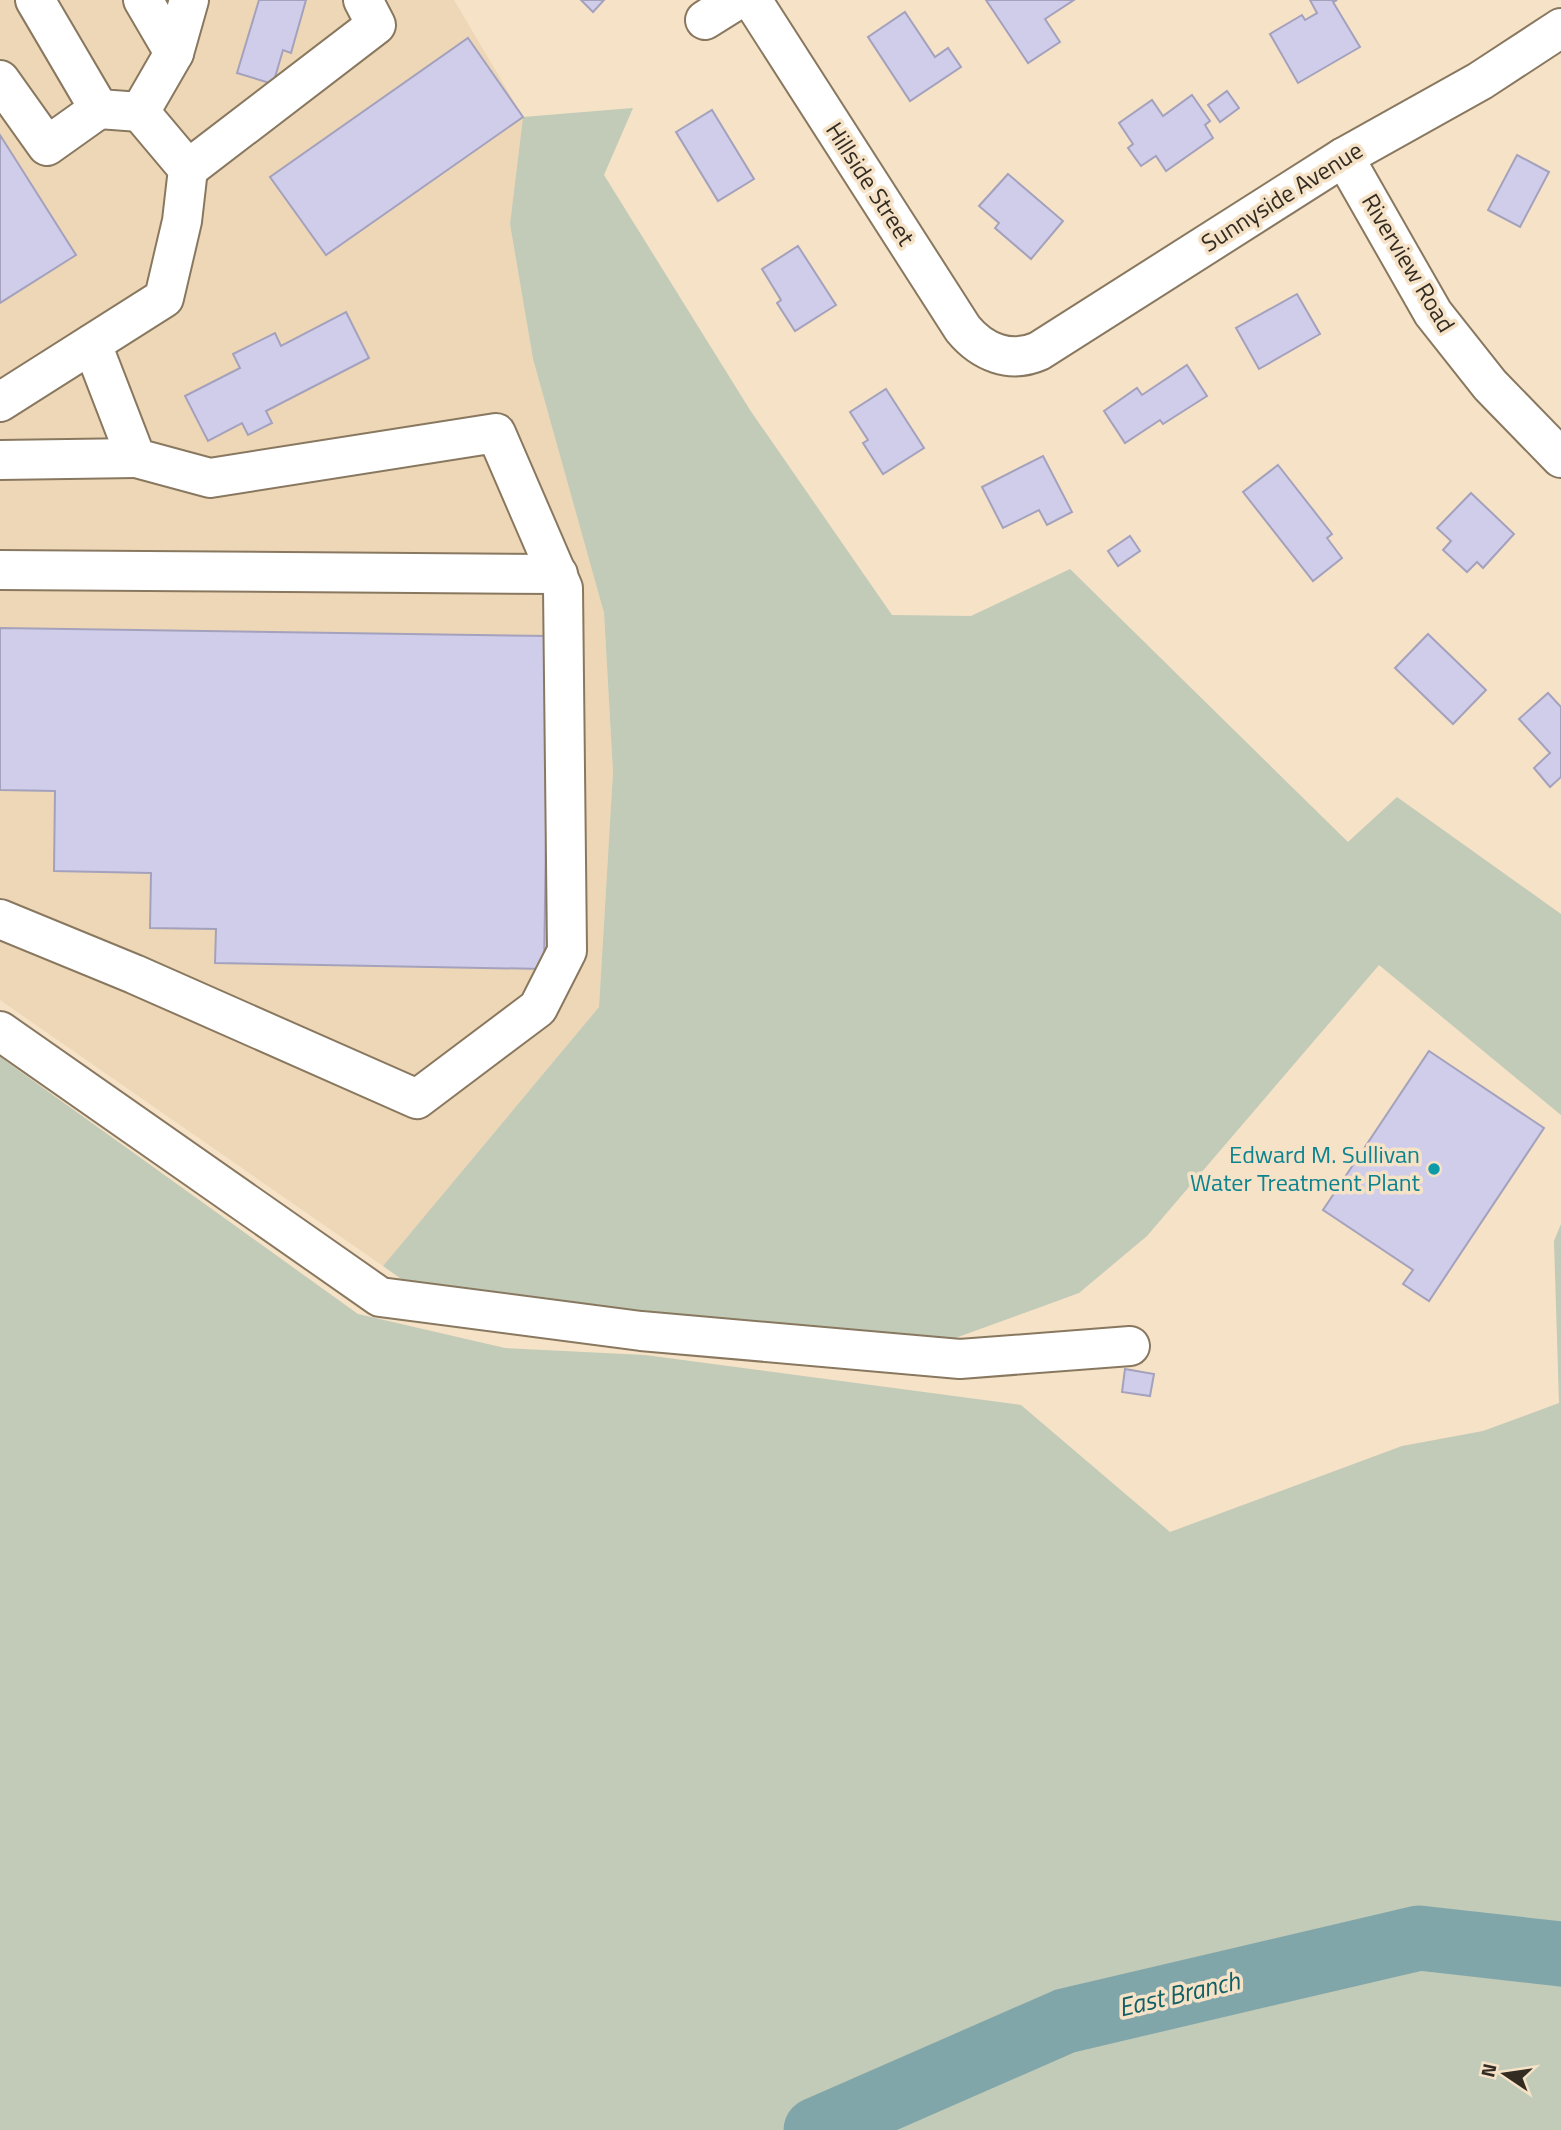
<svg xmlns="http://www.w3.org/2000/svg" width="1561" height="2130" viewBox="0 0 1561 2130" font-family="'Titillium Web',sans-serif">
	<rect width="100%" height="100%" fill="#f5e2c7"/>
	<path fill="#eed7b6" d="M0 0H454L523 117 510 224 533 359 604 613 613 772 599 1007 383 1266 0 1000Z"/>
	<g fill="#c1cbb8">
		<path d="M633 108 604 175 750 410 892 615 971 616 1070 569 1348 842 1397 797 1561 914V1115L1379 965 1147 1236 1079 1293 947 1341 489 1295 421 1293 383 1266 599 1007 613 772 604 613 533 359 510 224 523 117Z"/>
		<path d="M0 1057 358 1314 505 1348 645 1355 1021 1405 1170 1532 1402 1446 1483 1431 1559 1403 1554 1241 1561 1224V2130H0Z"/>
	</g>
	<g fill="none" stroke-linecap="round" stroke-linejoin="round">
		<path stroke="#81a6aa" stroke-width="65" d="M816 2130 1065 2021 1419 1938 1561 1954"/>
	</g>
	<g fill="#d0cdea" stroke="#a4a1bd" stroke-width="2">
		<path d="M259 0H306L291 53 283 50 273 84 237 73Z"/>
		<path d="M581 0H604L593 12Z"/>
		<path d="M986 0H1074L1045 19 1060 42 1028 63Z"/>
		<path d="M1310 0H1337L1333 2 1360 47 1298 83 1270 34 1302 15 1305 20 1317 13Z"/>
		<path d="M905 12 935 57 948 48 961 67 910 101 868 37Z"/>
		<path d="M468 38 523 117 326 255 270 177Z"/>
		<path d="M1227 91 1239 108 1220 122 1208 105Z"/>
		<path d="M1192 95 1210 121 1205 125 1213 138 1166 171 1156 156 1141 166 1128 148 1133 144 1119 123 1152 100 1163 116Z"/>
		<path d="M712 110 754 179 718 201 676 132Z"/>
		<path d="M0 135 76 255 0 303Z"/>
		<path d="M1517 155 1549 172 1520 227 1488 210Z"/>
		<path d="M1008 174 1063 221 1031 259 995 228 999 223 979 206Z"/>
		<path d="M798 246 836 305 795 331 777 303 781 300 762 269Z"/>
		<path d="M1297 294 1320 334 1259 369 1236 328Z"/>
		<path d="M346 312 369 358 266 411 272 423 248 435 242 423 208 441 185 396 240 368 233 354 275 333 281 346Z"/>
		<path d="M1187 365 1207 396 1163 424 1160 420 1125 443 1104 411 1137 388 1142 395Z"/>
		<path d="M886 389 924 448 883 474 863 443 868 440 850 412Z"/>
		<path d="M1043 456 1072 512 1047 525 1039 510 1003 528 982 487Z"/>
		<path d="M1278 465 1332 534 1327 538 1342 558 1313 581 1243 492Z"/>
		<path d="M1471 493 1514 534 1483 568 1477 562 1467 572 1443 550 1451 541 1437 528Z"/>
		<path d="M1130 536 1140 551 1118 566 1108 551Z"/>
		<path d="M0 628 549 636 544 969 215 963 216 929 150 928 151 873 54 871 55 791 0 790Z"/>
		<path d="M1428 634 1486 690 1453 724 1395 668Z"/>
		<path d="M1548 693 1561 707V777L1550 787 1534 768 1550 753 1519 719Z"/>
		<path d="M1429 1051 1544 1128 1429 1301 1403 1284 1413 1270 1323 1210Z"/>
		<path d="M1125 1369 1154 1374 1150 1396 1122 1392Z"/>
	</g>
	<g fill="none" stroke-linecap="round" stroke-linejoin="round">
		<g stroke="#897860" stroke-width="42">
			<g id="minor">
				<path d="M35 0 99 109 140 112"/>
				<path d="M143 0 174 53"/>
				<path d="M752 0 963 329C982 352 1010 364 1039 351L1344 157 1480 81 1561 28"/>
				<path d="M705 20 737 0"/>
				<path d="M0 80 47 146 99 109"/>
				<path d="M1344 157 1433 313 1490 385 1561 458"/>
				<path d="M188 169 376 25 363 0"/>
				<path d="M0 402 164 298 182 221 188 169 140 112 174 53 189 0"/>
				<path d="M0 460 136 458"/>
				<path d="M0 570 558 574"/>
				<path d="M0 919 134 974 417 1099 538 1008 567 951 563 588 496 433 210 478 136 458 92 344"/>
				<path d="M0 1031 380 1297 641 1331 960 1359 1130 1346"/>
			</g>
		</g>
		<use href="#minor" stroke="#fff" stroke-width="38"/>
	</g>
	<circle fill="#0f9aa8" stroke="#f5e2c7" stroke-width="2.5" cx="1434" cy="1169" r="7"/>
	<g text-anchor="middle" stroke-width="7" stroke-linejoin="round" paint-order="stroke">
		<g font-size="24" fill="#332c22" stroke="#f5e2c7">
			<text transform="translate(870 184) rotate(57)" y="8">Hillside Street</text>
			<text transform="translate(1282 197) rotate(-32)" y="8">Sunnyside Avenue</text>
			<text transform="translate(1408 263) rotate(59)" y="8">Riverview Road</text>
		</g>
		<g font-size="24" fill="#0d838f" stroke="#f5e2c7" text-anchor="end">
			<text x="1420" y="1163">Edward M. Sullivan<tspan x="1420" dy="28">Water Treatment Plant</tspan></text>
		</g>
		<g font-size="26" font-style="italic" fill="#126066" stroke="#f5e2c7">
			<text transform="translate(1179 1994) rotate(-13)" y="9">East Branch</text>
		</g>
	</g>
	<g transform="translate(1505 2074) rotate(283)" stroke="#f5e2c7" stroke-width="5" paint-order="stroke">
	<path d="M0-5L12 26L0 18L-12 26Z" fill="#332c22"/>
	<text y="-10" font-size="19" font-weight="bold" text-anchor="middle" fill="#332c22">N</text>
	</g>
</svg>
